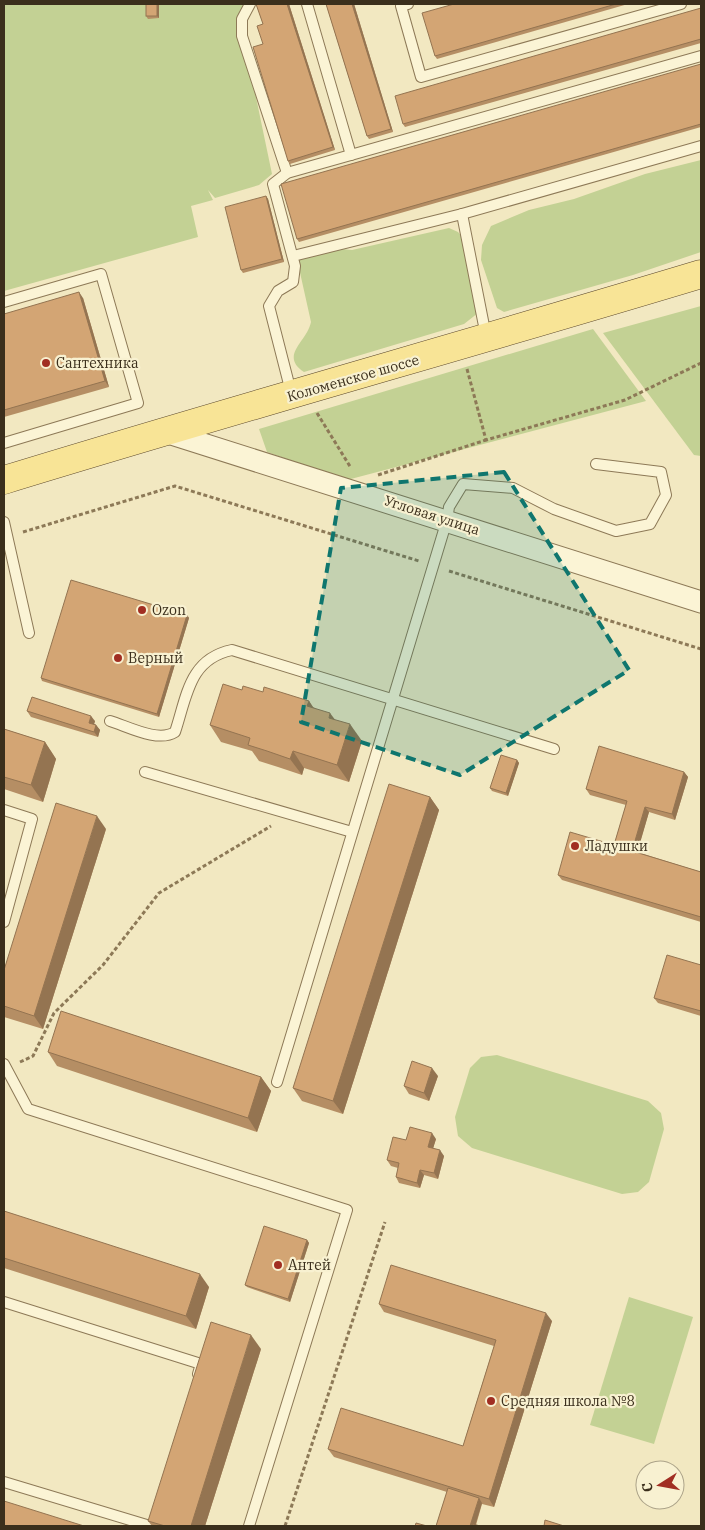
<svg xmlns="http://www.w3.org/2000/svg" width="705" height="1530" viewBox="0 0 705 1530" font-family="'IBM Plex Serif',serif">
	<rect width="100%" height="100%" fill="#f2e8c1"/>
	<g fill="#c3d194">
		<path d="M4 4H247L239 16 272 174 259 185 215 198 208 190 213 200 191 206 198 237 4 291Z"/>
		<path d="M701 160V252L633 275 504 312 497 308 481 260 482 245 491 226 529 210 574 199 645 174Z"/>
		<path d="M449 228 458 232 463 238 478 313 464 324 304 372C279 355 307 342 311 322L297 259 342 249 352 250Z"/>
		<path d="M701 306V456L694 455 603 333Z"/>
		<path d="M593 329 646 401 347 480 267 452 259 429Z"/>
		<path d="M497 1055 648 1101 661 1113 664 1129 649 1182 638 1192 622 1194 472 1148 458 1136 455 1117 470 1068 481 1057Z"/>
		<path d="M629 1297 693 1317 654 1444 590 1425Z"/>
	</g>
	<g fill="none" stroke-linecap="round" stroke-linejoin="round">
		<g stroke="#8d7957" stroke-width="12">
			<g id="service">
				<path d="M250 4 242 19V36L287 173"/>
				<path d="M307 4 351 155"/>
				<path d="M408 4 401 6 421 77 681 4"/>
				<path d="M462 214 486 336"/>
				<path d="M293 256 462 214 701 146"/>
				<path d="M4 302 101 274 138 403 4 443"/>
				<path d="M291 392 269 306 278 291 293 282 295 266 273 184 287 173 701 56"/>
				<path d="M4 522 29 633"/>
				<path d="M110 721C127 726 158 743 175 732 187 696 189 659 232 650L554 749"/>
				<path d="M145 772 352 832"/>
				<path d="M4 810 32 819 4 922"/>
				<path d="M4 1064 28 1109 347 1210 249 1526"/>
				<path d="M277 1082 447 520 449 507 463 484 513 488 554 509 616 531 650 524 666 495 661 472 596 464"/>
				<path d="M4 1302 201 1364 198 1374"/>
				<path d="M4 1482 150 1526"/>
			</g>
		</g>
		<g stroke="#8d7957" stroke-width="23">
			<path id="minor" d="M162 431 701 602"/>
		</g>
		<g stroke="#5a462b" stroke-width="29">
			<path id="primary" d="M4 480C235 409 469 344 701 274"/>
		</g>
		<g stroke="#8d7957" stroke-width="3" stroke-dasharray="4 2.5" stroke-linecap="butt">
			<path d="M467 369 486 440 625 400 701 363"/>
			<path d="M317 413 351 468"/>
			<path d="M378 475 486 440"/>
			<path d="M23 532 175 486 419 561"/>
			<path d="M449 571 701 649"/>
			<path d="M20 1062 33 1056 54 1013 103 965 159 893 271 826"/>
			<path d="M285 1526 385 1222"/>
		</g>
		<use href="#service" stroke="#fbf4d5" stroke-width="10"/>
		<use href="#minor" stroke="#fbf4d5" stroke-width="21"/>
		<use href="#primary" stroke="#f8e496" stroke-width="28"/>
	</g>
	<g fill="#b58e64">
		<path d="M146 4H159V18L148 19 146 16Z"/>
		<path d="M256 4H289L335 150 290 164 288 161 263 44V24Z"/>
		<path d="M326 4H354L393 132 369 139 367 136Z"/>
		<path d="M454 4H628L437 59 435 56Z"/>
		<path d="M701 8V43L405 127 403 124Z"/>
		<path d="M701 64V127L299 242 297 239Z"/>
		<path d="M266 196 268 199 284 262 243 273 241 270Z"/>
		<path d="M83 298 109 387 4 417V314Z"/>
		<path d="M187 615 189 618 159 717 42 681 41 678Z"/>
		<path d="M263 692 309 701 313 707 335 720 362 741 349 782 304 768 302 775 278 767 259 761 252 751 221 742 210 725Z"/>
		<path d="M27 711 95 721 94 724 96 725 100 730 98 737 31 717Z"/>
		<path d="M4 729 45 742 56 759 43 802 4 789Z"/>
		<path d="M517 760 519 763 508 796 492 791 490 788Z"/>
		<path d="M684 772 688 777 675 820 649 812 637 852 701 872V922L562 880 558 875 614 845 626 805 590 795 586 789Z"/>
		<path d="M430 797 439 810 343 1114 302 1101 293 1088Z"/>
		<path d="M106 829 43 1029 4 1017V970Z"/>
		<path d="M701 965V1016L658 1003 654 998Z"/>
		<path d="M48 1052 261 1077 271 1091 257 1132 57 1066Z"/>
		<path d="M438 1076 429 1101 409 1094 404 1086Z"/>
		<path d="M436 1139 433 1148 444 1156 438 1179 424 1175 420 1188 399 1183 396 1177 398 1168 391 1166 387 1160 406 1140Z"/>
		<path d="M4 1211 209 1287 196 1329 4 1268Z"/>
		<path d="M307 1240 309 1243 290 1302 247 1287 245 1285Z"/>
		<path d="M379 1304 552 1321 494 1507 482 1504 476 1525 436 1526 447 1492 334 1457 328 1449 463 1446 494 1346 384 1312Z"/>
		<path d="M261 1349 205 1526H152L148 1521Z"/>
	</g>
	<g fill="#947451">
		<path d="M157 4H159V18L157 16Z"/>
		<path d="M287 4H289L335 150 333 147Z"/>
		<path d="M352 4H354L393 132 391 129Z"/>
		<path d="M266 196 268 199 284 262 282 259Z"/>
		<path d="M79 292 83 298 109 387 105 381Z"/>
		<path d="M187 615 189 618 159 717 157 714Z"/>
		<path d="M309 701 320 718 307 706Z"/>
		<path d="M330 713 342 729 329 718Z"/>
		<path d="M91 716 95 721 93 728 89 723Z"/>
		<path d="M350 724 362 741 349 782 337 765Z"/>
		<path d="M96 725 100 730 98 737 94 732Z"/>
		<path d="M45 742 56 759 43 802 31 785Z"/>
		<path d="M293 751 304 768 302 775 290 759Z"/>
		<path d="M517 760 519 763 508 796 506 793Z"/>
		<path d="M684 772 688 777 675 820 672 814Z"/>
		<path d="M430 797 439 810 343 1114 333 1101Z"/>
		<path d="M645 807 649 812 636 857 632 851Z"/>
		<path d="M97 816 106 829 43 1029 34 1016Z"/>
		<path d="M432 1068 438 1076 429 1101 424 1093Z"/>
		<path d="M261 1077 271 1091 257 1132 248 1118Z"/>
		<path d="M432 1133 436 1139 432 1152 428 1147Z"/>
		<path d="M440 1150 444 1156 438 1179 434 1173Z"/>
		<path d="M420 1170 424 1175 420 1188 417 1183Z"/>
		<path d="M307 1240 309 1243 290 1302 288 1299Z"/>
		<path d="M200 1274 209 1287 196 1329 186 1316Z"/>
		<path d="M546 1313 552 1321 494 1507 489 1499Z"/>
		<path d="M251 1335 261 1349 205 1526H191Z"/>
		<path d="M479 1498 482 1503 475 1526H470Z"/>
	</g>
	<g fill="#d3a574" stroke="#947451">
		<rect x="146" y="4" width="11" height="12"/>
		<path d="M256 4H287L333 147 288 161 253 47 263 44 257 26 263 24Z"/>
		<path d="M326 4H352L391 129 367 136Z"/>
		<path d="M454 4H616L435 56 422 13Z"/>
		<path d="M701 8V39L403 124 395 96Z"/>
		<path d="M701 64V124L297 239 281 184Z"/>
		<path d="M266 196 282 259 241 270 225 207Z"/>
		<path d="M79 292 105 381 4 410V314Z"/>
		<path d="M71 580 187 615 157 714 41 678Z"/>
		<path d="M223 684 242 690 243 686 263 692 264 687 309 701 307 706 330 713 329 718 350 724 337 765 293 751 290 759 267 751 248 745 250 738 210 725Z"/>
		<path d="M32 697 91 716 89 723 96 725 94 732 27 711Z"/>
		<path d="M4 729 45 742 31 785 4 777Z"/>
		<path d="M599 746 684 772 672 814 645 807 632 851 701 872V917L558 875 570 832 614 845 627 801 586 789Z"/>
		<path d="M501 755 517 760 506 793 490 788Z"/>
		<path d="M389 784 430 797 333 1101 293 1088Z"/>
		<path d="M56 803 97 816 34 1016 4 1006V970Z"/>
		<path d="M667 955 701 965V1011L654 998Z"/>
		<path d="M61 1011 261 1077 248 1118 48 1052Z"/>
		<path d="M412 1061 432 1068 424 1093 404 1086Z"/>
		<path d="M410 1127 432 1133 428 1147 440 1150 434 1173 420 1170 417 1183 396 1177 399 1163 387 1160 393 1137 406 1140Z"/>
		<path d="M4 1211 200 1274 186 1316 4 1258Z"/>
		<path d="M264 1226 307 1240 288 1299 245 1285Z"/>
		<path d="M391 1265 546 1313 489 1499 328 1449 341 1408 463 1446 496 1340 379 1304Z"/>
		<path d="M211 1322 251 1335 191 1526H165L148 1521Z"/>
		<path d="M448 1488 479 1498 470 1526H436Z"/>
		<path d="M4 1501 84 1526H4Z"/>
		<path d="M545 1520 564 1526H544Z"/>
		<path d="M416 1523 427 1526H415Z"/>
		<path d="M473 1524 480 1526H473Z"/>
	</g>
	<path fill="#0f766e" fill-opacity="0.2" stroke="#0f766e" stroke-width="4" stroke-dasharray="10 6" stroke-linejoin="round" d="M504 472 629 670 460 775 301 722 341 488Z"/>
	<g fill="#a12e22" stroke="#f8f1d1" stroke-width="2">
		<circle cx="46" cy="363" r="5"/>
		<circle cx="142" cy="610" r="5"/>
		<circle cx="118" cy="658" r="5"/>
		<circle cx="575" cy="846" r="5"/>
		<circle cx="278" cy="1265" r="5"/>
		<circle cx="491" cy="1401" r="5"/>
	</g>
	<g text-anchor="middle" stroke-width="4.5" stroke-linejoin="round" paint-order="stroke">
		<g font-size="14" fill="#3b2f1c" stroke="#f8f1d1" text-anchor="start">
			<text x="56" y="368">Сантехника</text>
			<text x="152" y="615">Ozon</text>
			<text x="128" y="663">Верный</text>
			<text x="585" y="851">Ладушки</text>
			<text x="288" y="1270">Антей</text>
			<text x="501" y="1406">Средняя школа №8</text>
		</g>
		<g font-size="14" fill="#3b2f1c" stroke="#f8f1d1">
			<text transform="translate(353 378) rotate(-16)" y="5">Коломенское шоссе</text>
			<text transform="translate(432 515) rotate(18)" y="5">Угловая улица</text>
		</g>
	</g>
	<rect width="705" height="1530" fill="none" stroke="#3b2f1c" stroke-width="10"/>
	<g transform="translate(660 1485) rotate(259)"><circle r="24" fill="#f8f1d1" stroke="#aca389"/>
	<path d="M0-4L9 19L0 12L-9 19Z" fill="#a12e22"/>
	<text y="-8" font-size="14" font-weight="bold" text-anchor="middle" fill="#3b2f1c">С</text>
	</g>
</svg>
